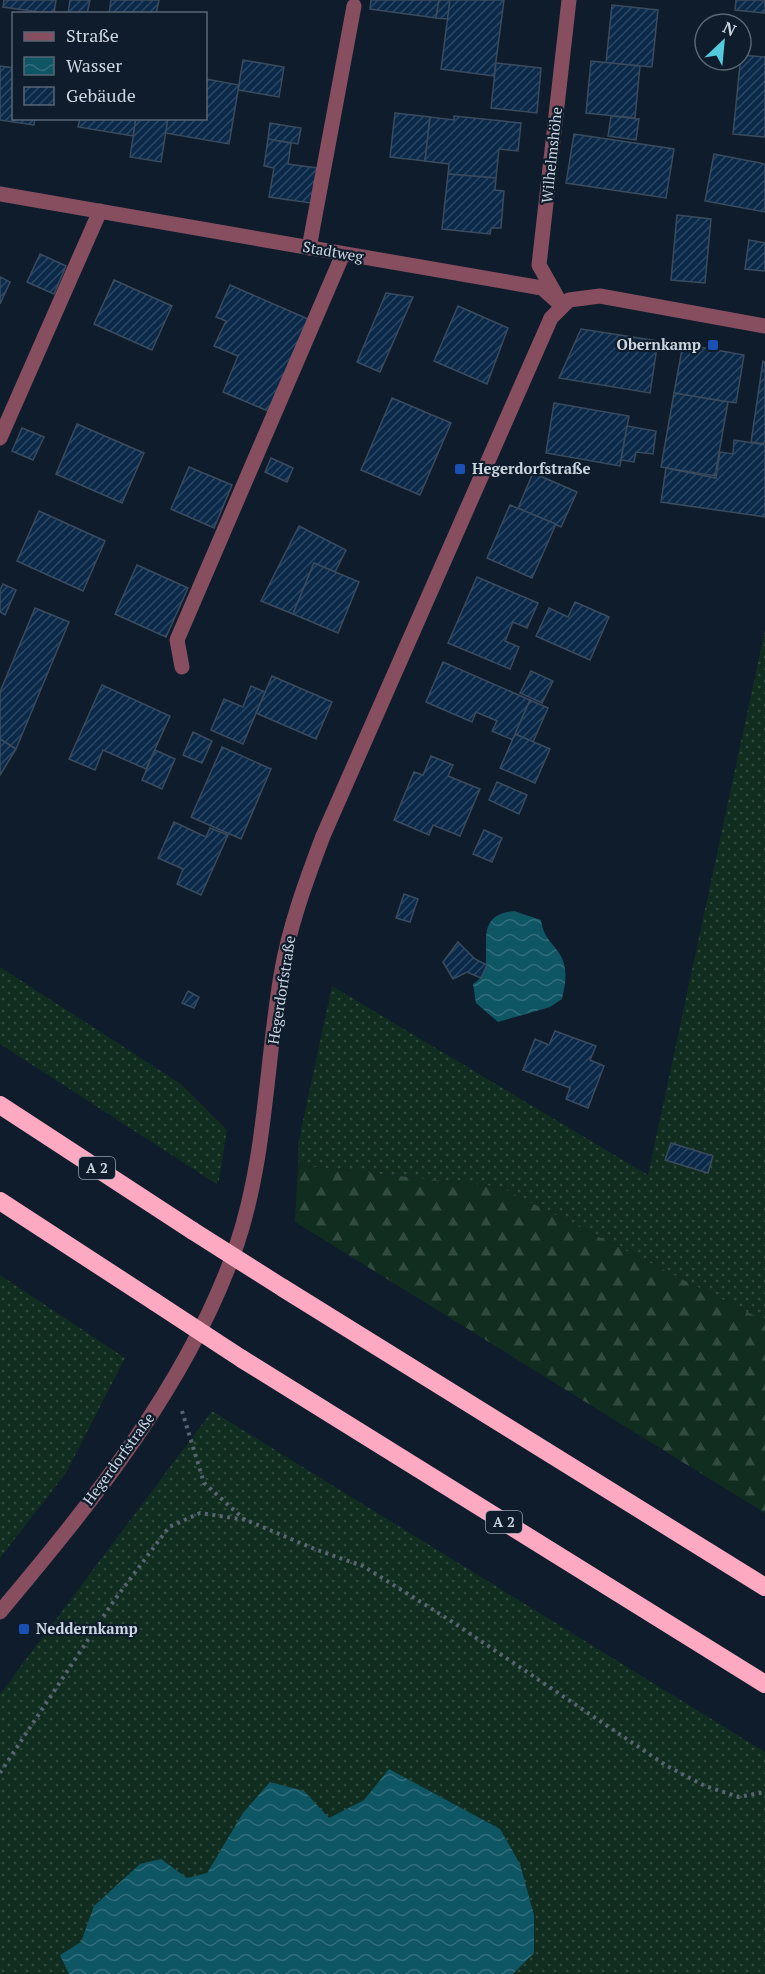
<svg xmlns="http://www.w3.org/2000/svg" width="765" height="1974" viewBox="0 0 765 1974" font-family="'PT Serif',serif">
	<defs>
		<pattern id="grass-dots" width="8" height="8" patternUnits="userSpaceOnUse" patternTransform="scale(1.5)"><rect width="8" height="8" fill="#112d1f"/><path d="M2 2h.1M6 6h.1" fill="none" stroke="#324b3f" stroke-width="1.8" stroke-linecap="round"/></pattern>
		<pattern id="forest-firs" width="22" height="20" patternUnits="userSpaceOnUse" patternTransform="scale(1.5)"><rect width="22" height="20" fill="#112d1f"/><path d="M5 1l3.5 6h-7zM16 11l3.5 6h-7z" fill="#324b3f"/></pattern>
		<pattern id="water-waves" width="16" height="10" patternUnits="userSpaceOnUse" patternTransform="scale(1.5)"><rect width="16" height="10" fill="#0f5665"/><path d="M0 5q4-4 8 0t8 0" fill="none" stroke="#316e7b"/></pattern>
		<pattern id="building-hatch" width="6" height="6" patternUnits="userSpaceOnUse" patternTransform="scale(1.5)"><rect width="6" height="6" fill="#0b2a4a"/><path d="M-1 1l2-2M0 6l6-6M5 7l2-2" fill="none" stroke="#2d4864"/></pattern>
	</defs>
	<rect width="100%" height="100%" fill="#0e1c2c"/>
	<g fill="url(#grass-dots)">
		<path d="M765 630V1321L500 1187 298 1165V1144L332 986 648 1175Z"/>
		<path d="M0 967 181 1084 227 1130 218 1185 0 1044Z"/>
		<path d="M0 1275 125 1358 66 1473 0 1558Z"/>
		<path d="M212 1411 765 1752V1974H0V1694Z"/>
	</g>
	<path fill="url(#forest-firs)" d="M298 1165 500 1187 765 1321V1513L295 1222Z"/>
	<g fill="url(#water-waves)">
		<path d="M514 911 541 920C543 935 548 938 556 949 569 964 566 982 562 999L550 1007 498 1022 476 1003 473 984C504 966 463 916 514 911Z"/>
		<path d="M389 1769 500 1829 520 1864 534 1915V1953L513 1974H69L60 1955 81 1942 94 1906 140 1864 161 1859 187 1878 207 1873 243 1813 270 1782 304 1791 329 1818 364 1800Z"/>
	</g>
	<g fill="url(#building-hatch)" stroke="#3b4b5e" stroke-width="1.5">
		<path d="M4 0H56L54 14 3 7Z"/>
		<path d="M70 0H90L87 14H68Z"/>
		<path d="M111 0H159L156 14H109Z"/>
		<path d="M371 0H439L436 18 370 9Z"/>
		<path d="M439 0H450L448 19 436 18Z"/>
		<path d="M450 0H504L494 76 441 69Z"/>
		<path d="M736 0H765V13L735 10Z"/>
		<path d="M612 5 658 10 652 67 606 63Z"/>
		<path d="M741 55 765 57V137L733 134Z"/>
		<path d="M243 60 284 67 279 97 238 90Z"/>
		<path d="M591 61 640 66 635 118 586 113Z"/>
		<path d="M496 63 541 68 537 113 491 108Z"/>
		<path d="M0 66 14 68V118H35L34 125 0 120Z"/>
		<path d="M206 79 239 85 229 144 165 133 168 118H206Z"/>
		<path d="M395 113 430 117 425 161 390 157Z"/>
		<path d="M454 116 521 123 518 151 499 149 496 178 448 174 449 164 425 161 430 117 454 120Z"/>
		<path d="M611 116 639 119 636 140 608 136Z"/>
		<path d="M80 118H136L133 136 78 127Z"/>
		<path d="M136 118H168L161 162 130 157Z"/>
		<path d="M270 123 301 128 298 144 268 139Z"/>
		<path d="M574 134 674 149 666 198 566 183Z"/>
		<path d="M268 139 291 143 288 164 317 168 311 203 269 197 274 168 264 166Z"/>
		<path d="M714 154 765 164V212L705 201Z"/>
		<path d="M448 174 496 178 495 190 504 191 501 228H491L490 234 442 229Z"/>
		<path d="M677 215 711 219 705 283 671 280Z"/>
		<path d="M749 240 765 243V271L745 269Z"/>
		<path d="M40 254 66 266 54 294 27 282Z"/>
		<path d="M0 277 10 282 0 304Z"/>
		<path d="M114 280 172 306 152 350 94 324Z"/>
		<path d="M230 285 308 319 268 411 223 392 238 356 214 346 226 321 216 317Z"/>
		<path d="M386 293 413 297 380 372 357 362Z"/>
		<path d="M458 306 508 328 487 384 434 361Z"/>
		<path d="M581 329 658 341 650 393 559 378Z"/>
		<path d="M683 344 744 355 736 403 674 393Z"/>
		<path d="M763 361 765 362V444L751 442Z"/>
		<path d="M674 393 728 402 715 476 661 467Z"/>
		<path d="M392 398 451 423 420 495 361 470Z"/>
		<path d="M554 403 629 416 620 466 546 453Z"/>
		<path d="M77 424 144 453 122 503 56 474Z"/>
		<path d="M627 426 656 431 653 454 636 452 634 462 621 460Z"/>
		<path d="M22 428 44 437 33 460 12 451Z"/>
		<path d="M734 440 765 445V517L661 502 666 468 716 478 720 452 733 454Z"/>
		<path d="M271 458 293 468 287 482 265 472Z"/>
		<path d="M189 467 232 485 214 528 171 509Z"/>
		<path d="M533 473 577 492 561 527 518 508Z"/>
		<path d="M510 505 556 524 532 578 487 558Z"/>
		<path d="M39 511 105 541 83 591 17 561Z"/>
		<path d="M299 526 346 550 335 572 314 563 293 614 261 601Z"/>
		<path d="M314 563 359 582 338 633 293 614Z"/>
		<path d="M137 565 188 588 166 637 115 614Z"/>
		<path d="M477 577 538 603 527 628 513 622 505 641 519 647 510 669 448 643Z"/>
		<path d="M3 584 16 590 5 615 0 612V590Z"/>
		<path d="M575 602 609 617 590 660 536 636 549 608 568 617Z"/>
		<path d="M35 608 69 622 16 749 0 739V692Z"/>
		<path d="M443 662 530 700 513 740 492 731 497 721 476 712 472 722 426 702Z"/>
		<path d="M531 671 553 681 542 703 520 693Z"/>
		<path d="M272 676 332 702 316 739 256 713Z"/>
		<path d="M102 685 170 716 146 769 103 750 95 770 69 759Z"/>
		<path d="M251 686 265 692 243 744 211 730 224 699 243 707Z"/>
		<path d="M530 700 548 708 533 742 515 734Z"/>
		<path d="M193 732 212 741 202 763 183 755Z"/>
		<path d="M515 734 550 749 535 783 500 768Z"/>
		<path d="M0 739 16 749 0 775Z"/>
		<path d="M222 747 271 769 241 839 191 817Z"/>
		<path d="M155 750 175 759 162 789 142 780Z"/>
		<path d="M431 756 453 765 448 776 480 789 460 836 433 825 429 835 394 820 414 772 423 775Z"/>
		<path d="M497 782 527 795 519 814 489 800Z"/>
		<path d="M174 822 206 837 210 828 228 835 201 895 177 884 183 869 158 858Z"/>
		<path d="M484 830 502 838 492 862 473 854Z"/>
		<path d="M404 894 418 899 410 922 396 918Z"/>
		<path d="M458 942 475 959 487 965 481 978 467 972 453 979 443 962Z"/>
		<path d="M188 991 199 997 194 1008 182 1003Z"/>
		<path d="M555 1031 596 1046 590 1060 604 1066 588 1108 566 1099 570 1088 523 1070 535 1039 549 1045Z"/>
		<path d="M671 1143 713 1156 708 1173 665 1160Z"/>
	</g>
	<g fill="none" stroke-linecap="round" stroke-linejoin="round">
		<g stroke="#586472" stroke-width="4" stroke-dasharray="3 4.5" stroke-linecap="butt">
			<path d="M182 1411 204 1483 245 1520"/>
			<path d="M0 1773 113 1602 169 1527 200 1513 246 1520 317 1550 363 1566 448 1619 667 1766 705 1786 739 1797 765 1792"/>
		</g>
		<g stroke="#864e5f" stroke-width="15">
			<path d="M309 248 354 6"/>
			<path d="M182 667 177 640 343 254"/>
		</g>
		<g stroke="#864e5f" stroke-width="15">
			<path d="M0 194 542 288 561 305"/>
			<path d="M557 297 539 265 569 0"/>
			<path d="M0 438 100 211"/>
		</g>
		<path stroke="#864e5f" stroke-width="15" d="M0 1612C93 1501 189 1383 237 1244 266 1157 266 1064 281 975 289 927 306 881 323 836L551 318 569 300 600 296 765 326"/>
		<g stroke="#fea9c2" stroke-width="18">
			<path d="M0 1105 193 1231"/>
			<path d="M0 1201 155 1302"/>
			<path d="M283 1288 765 1587"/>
			<path d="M242 1359 765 1684"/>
		</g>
		<g stroke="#fea9c2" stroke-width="18">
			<path d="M193 1231 283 1288"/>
			<path d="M155 1302 242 1359"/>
		</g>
	</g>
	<g fill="#1a4fb4" stroke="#0e1c2c" stroke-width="2">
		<rect x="707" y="339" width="12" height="12" rx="3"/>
		<rect x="454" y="463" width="12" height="12" rx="3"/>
		<rect x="18" y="1623" width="12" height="12" rx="3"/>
	</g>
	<g text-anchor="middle" stroke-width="4.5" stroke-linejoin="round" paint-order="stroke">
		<g fill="#0e1c2c" stroke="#939eab" stroke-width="1.5">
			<rect x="79" y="1157" width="36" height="22" rx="4.5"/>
			<rect x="486" y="1511" width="36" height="22" rx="4.5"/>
		</g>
		<g font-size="14" font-weight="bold" fill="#ccd6e1">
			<text x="97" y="1173">A 2</text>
			<text x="504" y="1527">A 2</text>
		</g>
		<g font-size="15" fill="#ccd6e1" stroke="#0e1c2c">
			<text transform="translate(552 155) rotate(-84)" y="5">Wilhelmshöhe</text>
			<text transform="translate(333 252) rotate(10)" y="5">Stadtweg</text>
			<text transform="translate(282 990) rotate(-81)" y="5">Hegerdorfstraße</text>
			<text transform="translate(119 1459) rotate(-54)" y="5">Hegerdorfstraße</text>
		</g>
		<g font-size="15" font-weight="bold" fill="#ccd6e1" stroke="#0e1c2c" text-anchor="start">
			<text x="701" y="350" text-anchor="end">Obernkamp</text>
			<text x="472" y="474">Hegerdorfstraße</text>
			<text x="36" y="1634">Neddernkamp</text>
		</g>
	</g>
	<rect x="12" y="12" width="195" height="108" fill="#0e1c2c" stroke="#5a6674" stroke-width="1.5"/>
	<rect x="24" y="32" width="30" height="9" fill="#864e5f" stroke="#5a6674" stroke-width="1.5"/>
	<text x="66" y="42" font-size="18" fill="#ccd6e1">Straße</text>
	<rect x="24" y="57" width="30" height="18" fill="url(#water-waves)" stroke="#5a6674" stroke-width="1.5"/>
	<text x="66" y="72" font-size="18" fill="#ccd6e1">Wasser</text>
	<rect x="24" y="87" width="30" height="18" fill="url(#building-hatch)" stroke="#5a6674" stroke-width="1.5"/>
	<text x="66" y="102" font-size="18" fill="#ccd6e1">Gebäude</text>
	<g transform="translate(723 42) rotate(26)"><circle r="28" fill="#0e1c2c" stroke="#5a6674" stroke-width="1.5"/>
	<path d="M0-4.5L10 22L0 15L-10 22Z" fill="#53cbdb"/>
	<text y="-9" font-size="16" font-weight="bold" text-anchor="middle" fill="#ccd6e1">N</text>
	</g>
</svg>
